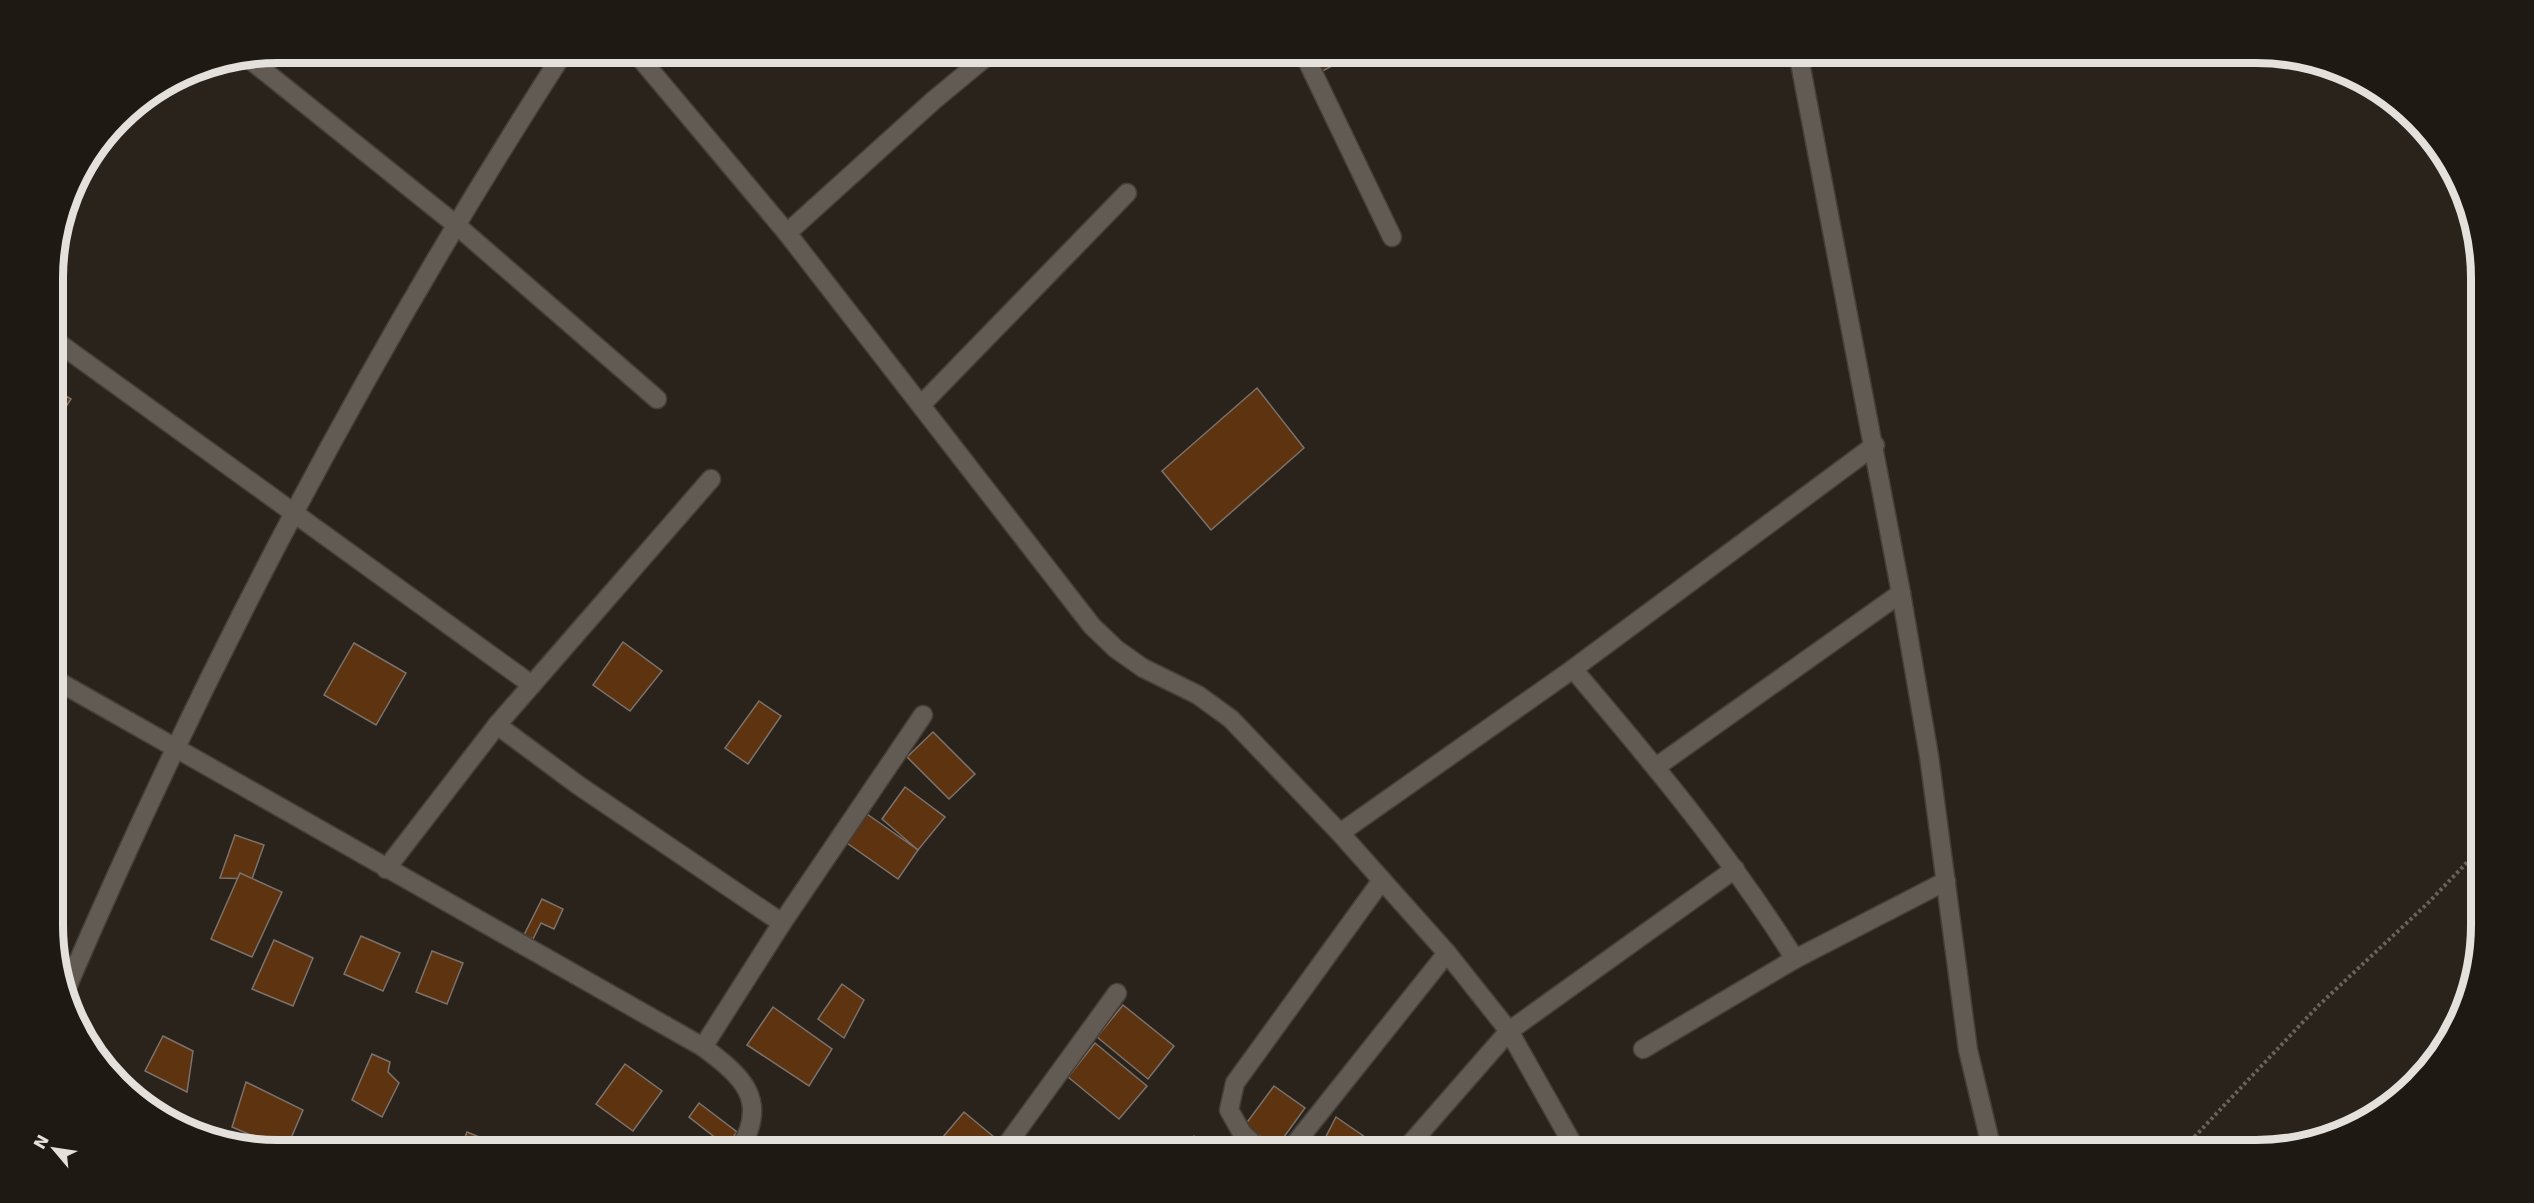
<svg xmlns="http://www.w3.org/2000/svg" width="2534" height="1203" viewBox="0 0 2534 1203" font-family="'DejaVu Sans',sans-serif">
	<rect width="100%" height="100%" fill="#29231c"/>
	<g fill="#5d3310" stroke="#7c726c" stroke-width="1.5">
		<path d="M1312 52H1357L1321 72Z"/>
		<path d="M53 388 71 399 53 427Z"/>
		<path d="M1257 388 1304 448 1211 530 1162 471Z"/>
		<path d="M623 642 662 671 630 711 593 685Z"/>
		<path d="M354 643 406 673 376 725 324 695Z"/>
		<path d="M759 701 781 716 748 764 725 748Z"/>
		<path d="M933 732 975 774 949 799 907 757Z"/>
		<path d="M905 787 945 817 918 850 882 819Z"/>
		<path d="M867 814 918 850 898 879 847 843Z"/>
		<path d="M235 835 264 845 252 879 220 878Z"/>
		<path d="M240 873 282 892 252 957 211 939Z"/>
		<path d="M542 899 563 909 554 929 541 923 533 939 524 935Z"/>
		<path d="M361 936 400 953 383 991 344 974Z"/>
		<path d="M274 940 313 958 293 1006 252 989Z"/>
		<path d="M432 951 463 963 447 1004 416 992Z"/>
		<path d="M842 984 864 1000 844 1038 818 1019Z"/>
		<path d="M1123 1005 1174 1046 1148 1079 1097 1037Z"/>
		<path d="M773 1007 832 1049 809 1086 747 1045Z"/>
		<path d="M163 1036 193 1051 187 1092 145 1071Z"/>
		<path d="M1095 1043 1147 1086 1119 1119 1068 1077Z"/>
		<path d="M372 1054 390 1062 388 1072 399 1083 382 1117 352 1100Z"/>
		<path d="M625 1064 662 1091 633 1131 596 1104Z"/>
		<path d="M246 1082 303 1110 286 1150 232 1127Z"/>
		<path d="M1274 1086 1305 1108 1276 1148 1245 1125Z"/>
		<path d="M699 1103 737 1132 726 1146 689 1117Z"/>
		<path d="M964 1112 994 1137 982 1150H932Z"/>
		<path d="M1336 1117 1378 1146 1373 1150H1319Z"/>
		<path d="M467 1132 484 1139 479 1150H460Z"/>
		<path d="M1194 1136 1214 1150H1184Z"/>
		<path d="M538 1144 556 1150H535Z"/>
	</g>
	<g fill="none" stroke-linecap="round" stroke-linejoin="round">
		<g stroke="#443f39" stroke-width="21">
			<g id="minor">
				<path d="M635 52 787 233 1092 626 1116 649 1143 668 1198 695 1231 719 1340 833 1447 953 1509 1031 1576 1150"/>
				<path d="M1303 52 1392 237"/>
				<path d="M1798 52 1901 593 1929 756 1968 1050 1992 1150"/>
				<path d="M248 58 455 224 657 399"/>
				<path d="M787 233 934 100 992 52"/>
				<path d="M53 339 532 685"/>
				<path d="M921 405 1127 193"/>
				<path d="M1573 669C1652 762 1730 855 1795 959"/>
				<path d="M54 679 703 1047C742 1076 770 1100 739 1150"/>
				<path d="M497 725 578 785 782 923"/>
				<path d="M1656 767 1901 593"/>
				<path d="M1340 833 1573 669 1875 445"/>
				<path d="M386 869 497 725 711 479"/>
				<path d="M65 992C205 666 371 351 564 52"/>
				<path d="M703 1047 782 923 923 715"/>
				<path d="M1643 1049 1795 959 1946 881"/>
				<path d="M185 1130 198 1134"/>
				<path d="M1003 1150 1117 993"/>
				<path d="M1260 1150 1242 1133 1229 1110 1235 1083 1382 880"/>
				<path d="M1290 1150 1447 953"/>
				<path d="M1405 1150 1509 1031 1735 869"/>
			</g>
		</g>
		<path stroke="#68625c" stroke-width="4" stroke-dasharray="3 3" stroke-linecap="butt" d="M2182 1150 2319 1005 2427 904 2481 848"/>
		<use href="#minor" stroke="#625b53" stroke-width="18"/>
	</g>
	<path d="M0 0H2534V1203H0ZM278 63H2256A215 215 0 0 1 2471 278V925A215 215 0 0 1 2256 1140H278A215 215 0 0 1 63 925V278A215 215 0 0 1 278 63Z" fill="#1f1913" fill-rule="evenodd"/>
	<path fill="none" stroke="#e4e0db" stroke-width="8" d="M278 63H2256A215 215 0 0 1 2471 278V925A215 215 0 0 1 2256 1140H278A215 215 0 0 1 63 925V278A215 215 0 0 1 278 63Z"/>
	<g transform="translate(54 1149) rotate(299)" stroke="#1f1913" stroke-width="4.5" paint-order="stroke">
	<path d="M0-4.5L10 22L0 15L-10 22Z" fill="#e4e0db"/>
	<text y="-9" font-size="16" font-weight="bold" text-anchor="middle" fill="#e4e0db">N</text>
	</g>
</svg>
